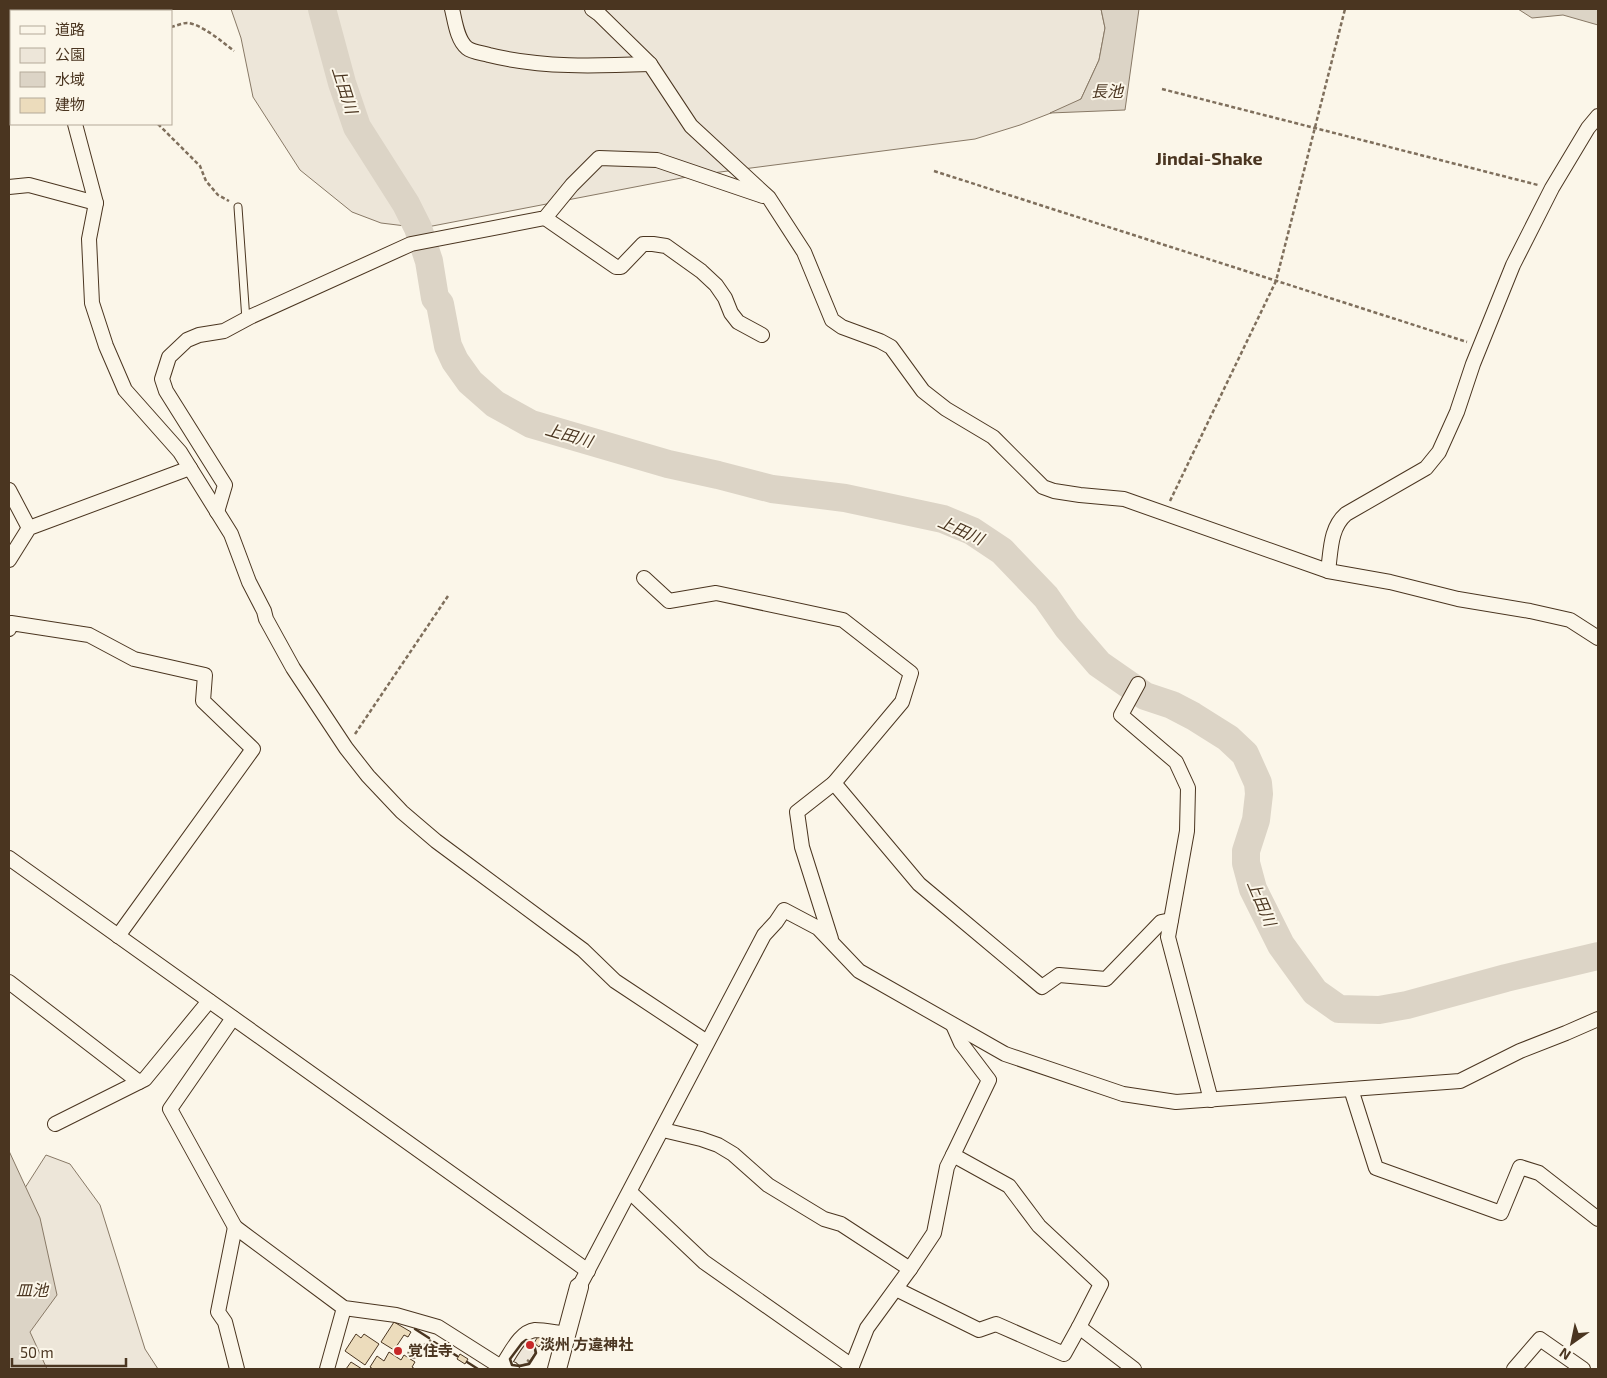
<svg xmlns="http://www.w3.org/2000/svg" width="1607" height="1378" viewBox="0 0 1607 1378" font-family="'Exo 2','Noto Sans JP',sans-serif">
	<rect width="100%" height="100%" fill="#fbf6e9"/>
	<g fill="#ede6d9" stroke="#887966">
		<path d="M9 9H67L65 11H11V62L9 64Z"/>
		<path d="M231 9H1101L1105 28 1099 60 1081 99 1069 106 1020 125 975 139 697 175 422 228 381 223 352 212 300 170 253 97 241 38Z"/>
		<path d="M46 1155 70 1164 100 1205 145 1349 158 1369H26L23 1191Z"/>
		<path d="M526 1342C532 1343 534 1347 535 1353L528 1363 520 1365 512 1364V1360Z"/>
	</g>
	<g fill="#dcd4c6" stroke="#887966">
		<path d="M1101 9H1139L1125 110 1050 113 1081 99 1099 60 1105 28Z"/>
		<path d="M1518 9H1598V25L1563 15 1532 18Z"/>
		<path d="M9 1151 40 1218 57 1295 30 1332 47 1369H9Z"/>
	</g>
	<g fill="none" stroke-linecap="round" stroke-linejoin="round">
		<path stroke="#dcd4c6" stroke-width="28" d="M322 9 342 83 357 127 406 204 418 228 429 261 435 298 440 304 448 346 455 361 470 382 495 404 531 424 668 464 718 475 772 489 845 498 943 519 972 531 1002 551 1046 597 1067 627 1099 664 1145 696 1172 705 1193 716 1228 738 1245 754 1258 783 1259 794 1256 820 1246 851V863L1253 889 1281 945 1315 992 1339 1009 1379 1010 1407 1005 1506 978 1598 956"/>
	</g>
	<g fill="#ecdcbc" stroke="#4a3520">
		<path d="M394 1322 411 1332 408 1337 404 1335 394 1350 381 1342Z"/>
		<path d="M356 1334 361 1338 364 1334 379 1344 365 1365 345 1351Z"/>
		<path d="M539 1335 545 1338 539 1347 534 1343Z"/>
		<path d="M389 1352 401 1360 404 1355 415 1362 412 1367 415 1369H373L370 1367 377 1356 384 1361Z"/>
		<path d="M460 1354 468 1359 465 1364 457 1359Z"/>
		<path d="M351 1362 362 1369H346Z"/>
	</g>
	<g fill="none" stroke-linecap="round" stroke-linejoin="round">
		<g stroke="#4a3520" stroke-width="9">
			<path id="service" d="M238 207 246 320"/>
		</g>
		<g stroke="#4a3520" stroke-width="16">
			<g id="minor">
				<path d="M452 9C455 21 457 40 467 48 472 52 482 53 489 55 541 68 596 66 650 64"/>
				<path d="M592 9 599 14 650 64 691 126 769 198 804 252 832 320 842 327 880 341 891 347 923 391 946 409 993 437 1043 487 1054 491 1080 495 1124 499 1328 571 1390 582 1458 599 1530 611 1570 620 1598 638"/>
				<path d="M63 11V9"/>
				<path d="M75 124 96 203 89 239 92 303 106 346 125 390 180 452 231 534 249 582 264 611 266 619 293 668 346 748 368 776 402 812 436 841 583 950 615 981 707 1042"/>
				<path d="M9 187 29 185 96 203"/>
				<path d="M545 218 616 267H621L643 244H653L666 246 701 271 716 285 725 298 731 313 738 322 762 335"/>
				<path d="M9 490 29 528"/>
				<path d="M217 512 225 485 166 391 162 379 169 357 187 340 199 335 224 331 250 317 411 244 545 218 572 185 599 158 657 160 763 196"/>
				<path d="M9 560 29 528 190 468"/>
				<path d="M1328 571C1331 550 1330 528 1346 514L1426 468 1439 452 1457 412 1473 364 1513 265 1552 188 1588 128 1598 116"/>
				<path d="M644 578 669 601 716 593 843 620 911 673 902 702 834 783 919 884 1042 987 1059 975 1106 979 1161 922 1171 920"/>
				<path d="M9 629 11 623 89 635 134 659 205 675 203 701 253 749 118 936"/>
				<path d="M1138 684 1121 715 1176 762 1188 788 1187 831 1168 937 1211 1100"/>
				<path d="M9 858 588 1271"/>
				<path d="M831 939 802 847 797 812 834 783"/>
				<path d="M9 982 139 1082"/>
				<path d="M233 1018 170 1109 235 1227"/>
				<path d="M953 1025 961 1043 989 1080 953 1155 1009 1186 1039 1226 1101 1284 1079 1327"/>
				<path d="M1351 1089 1376 1168 1501 1213 1520 1167 1539 1173 1598 1219"/>
				<path d="M55 1124 145 1079 209 1001"/>
				<path d="M663 1130 701 1139 718 1145 733 1154 768 1185 824 1219 841 1224 910 1269 867 1328 852 1366V1369"/>
				<path d="M630 1192 704 1262 852 1366"/>
				<path d="M910 1269 934 1233 947 1167 953 1155"/>
				<path d="M579 1287C641 1170 702 1052 764 935L776 922 784 910 818 928 859 971 1005 1054 1123 1094 1176 1102 1460 1081 1520 1051 1566 1033 1598 1019"/>
				<path d="M896 1289 979 1330 996 1324 1064 1354 1079 1327 1134 1369"/>
				<path d="M501 1367C510 1355 519 1332 535 1330 545 1330 557 1333 567 1334"/>
				<path d="M237 1369 225 1322 218 1312 235 1227 344 1308 396 1315 438 1327 501 1367 512 1369"/>
				<path d="M327 1369 344 1308"/>
				<path d="M1514 1369 1540 1339 1583 1369"/>
			</g>
		</g>
		<g stroke="#4a3520" stroke-width="20">
			<path id="tertiary" d="M557 1369 579 1287"/>
		</g>
		<g stroke="#7f6f5c" stroke-width="2.5" stroke-dasharray="4 2.5" stroke-linecap="butt">
			<path d="M171 27C176 26 182 23 187 23 200 23 224 43 234 51"/>
			<path d="M1162 89 1538 185"/>
			<path d="M158 124 200 166 206 181 218 195 229 201"/>
			<path d="M934 171 1467 342"/>
			<path d="M1170 501 1276 281 1345 9"/>
			<path d="M355 734 448 596"/>
			<circle cx="414" cy="1352" r="5.5"/>
			<path d="M419 1349 431 1340"/>
			<path d="M527 1360 532 1363"/>
		</g>
		<use href="#service" stroke="#fbf6e9" stroke-width="7"/>
		<use href="#minor" stroke="#fbf6e9" stroke-width="14"/>
		<use href="#tertiary" stroke="#fbf6e9" stroke-width="18"/>
		<g stroke="#4a3520" stroke-width="2.5">
			<path d="M415 1329 429 1338"/>
			<path d="M526 1340C533 1342 535 1346 536 1353L529 1364 520 1366 512 1365 510 1359 522 1343Z"/>
			<path d="M434 1342 457 1356"/>
			<path d="M467 1362 478 1369"/>
		</g>
	</g>
	<g fill="#c62828" stroke="#fbf6e9" stroke-width="2">
		<circle cx="530" cy="1345" r="5"/>
		<circle cx="398" cy="1351" r="5"/>
	</g>
	<g text-anchor="middle" stroke-width="4" stroke-linejoin="round" paint-order="stroke">
		<g font-size="15" font-weight="bold" fill="#4a3520" stroke="#fbf6e9" text-anchor="start">
			<text x="540" y="1350">淡州 方違神社</text>
			<text x="408" y="1356">覚住寺</text>
		</g>
		<g font-size="16" font-style="italic" fill="#4a3520" stroke="#fbf6e9">
			<text transform="translate(345 90) rotate(72)" y="6">上田川</text>
			<text x="1107" y="97">長池</text>
			<text transform="translate(569 435) rotate(16)" y="6">上田川</text>
			<text transform="translate(961 530) rotate(24)" y="6">上田川</text>
			<text transform="translate(1262 903) rotate(67)" y="6">上田川</text>
			<text x="32" y="1296">皿池</text>
		</g>
		<g font-size="18" font-weight="bold" fill="#4a3520" stroke="#fbf6e9">
			<text x="1209" y="165">Jindai-Shake</text>
		</g>
	</g>
	<rect width="1607" height="1378" fill="none" stroke="#4a3520" stroke-width="20"/>
	<rect x="10" y="10" width="162" height="115" fill="#fbf6e9" stroke="#b4a999"/>
	<rect x="20" y="26" width="25" height="8" fill="#fbf6e9" stroke="#b4a999"/>
	<text x="55" y="35" font-size="15" fill="#4a3520">道路</text>
	<rect x="20" y="48" width="25" height="15" fill="#ede6d9" stroke="#b4a999"/>
	<text x="55" y="60" font-size="15" fill="#4a3520">公園</text>
	<rect x="20" y="72" width="25" height="15" fill="#dcd4c6" stroke="#b4a999"/>
	<text x="55" y="85" font-size="15" fill="#4a3520">水域</text>
	<rect x="20" y="98" width="25" height="15" fill="#ecdcbc" stroke="#b4a999"/>
	<text x="55" y="110" font-size="15" fill="#4a3520">建物</text>
	<g transform="translate(1572 1343) rotate(213)" stroke="#fbf6e9" stroke-width="4" paint-order="stroke">
	<path d="M0-4L9 19L0 12L-9 19Z" fill="#4a3520"/>
	<text y="-8" font-size="14" font-weight="bold" text-anchor="middle" fill="#4a3520">N</text>
	</g>
	<path d="M12 1358v8h114v-8" fill="none" stroke="#4a3520" stroke-width="2.5"/>
	<text x="20" y="1358" font-size="15" fill="#4a3520" stroke="#fbf6e9" stroke-width="4" paint-order="stroke">50 m</text>
</svg>
